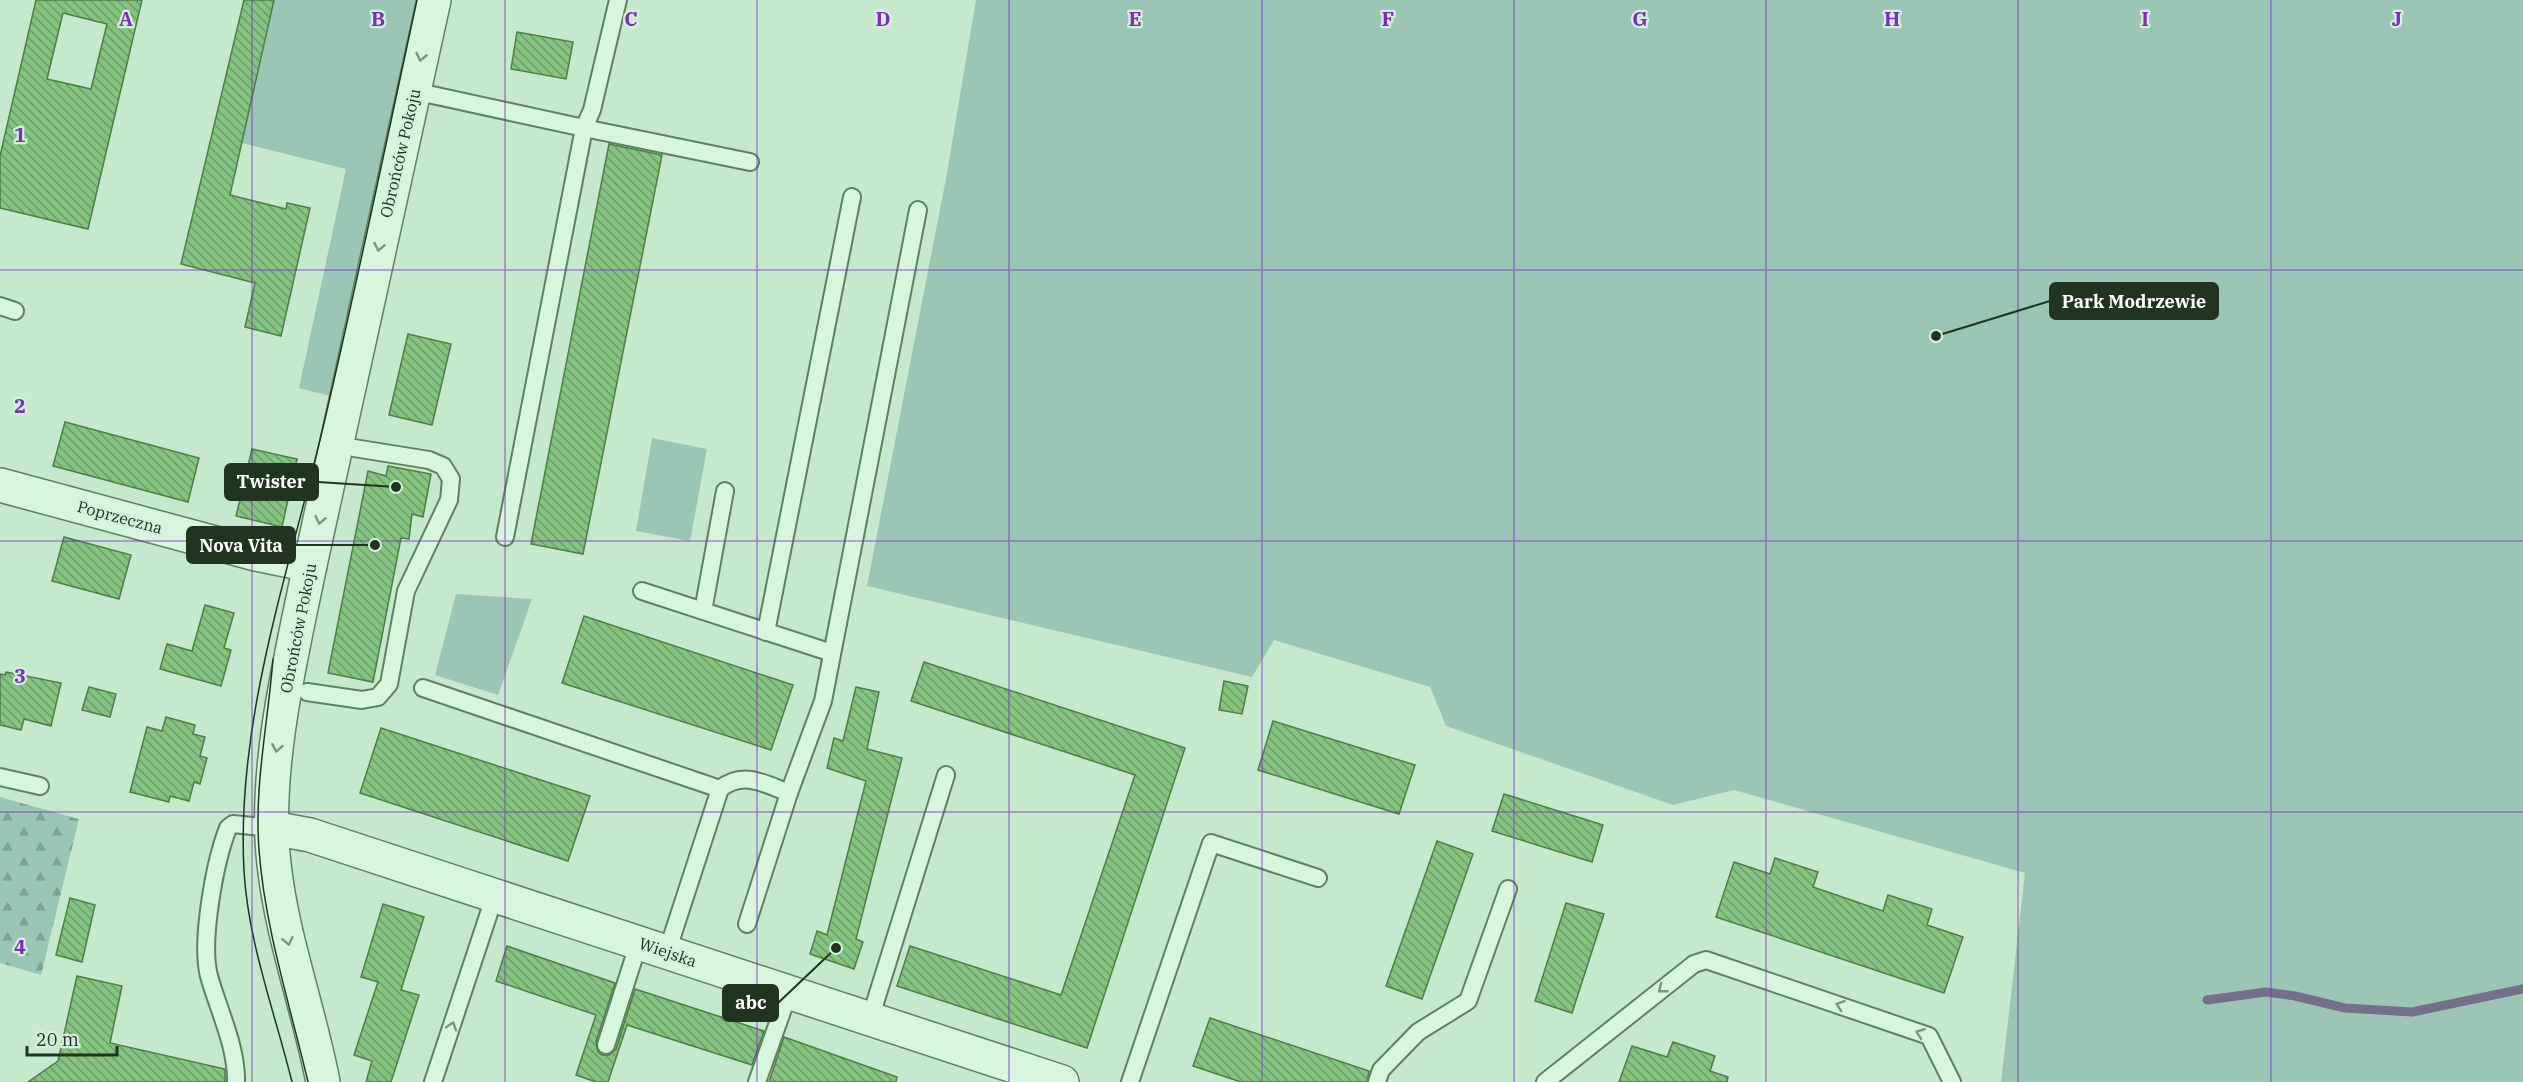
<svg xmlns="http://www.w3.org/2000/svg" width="2523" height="1082" viewBox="0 0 2523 1082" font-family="'IBM Plex Serif',serif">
	<defs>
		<pattern id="forest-firs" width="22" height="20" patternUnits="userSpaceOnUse" patternTransform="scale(1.5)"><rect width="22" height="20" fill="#9bc6b5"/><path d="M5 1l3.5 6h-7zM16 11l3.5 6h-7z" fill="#7ea293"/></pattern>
		<pattern id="building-back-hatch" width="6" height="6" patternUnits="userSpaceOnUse" patternTransform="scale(1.5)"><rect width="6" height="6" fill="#85c380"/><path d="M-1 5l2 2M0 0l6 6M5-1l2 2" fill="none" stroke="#6c9f68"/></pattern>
	</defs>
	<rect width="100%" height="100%" fill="#c6e9cd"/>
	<g fill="#9bc6b5">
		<path d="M274 0H421L334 397 299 388 346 169 242 143Z"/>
		<path d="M976 0H2523V1082H2001L2025 873 1734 790 1673 805 1446 726 1430 687 1274 640 1252 677 867 586 947 173Z"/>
		<path d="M652 438 707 449 690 541 636 531Z"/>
		<path d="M456 594 532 599 498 695 435 675Z"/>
	</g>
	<path fill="url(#forest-firs)" d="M0 797 79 819 41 975 0 963Z"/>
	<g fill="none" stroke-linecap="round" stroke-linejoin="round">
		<path stroke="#766f8a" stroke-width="9" d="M2207 1000 2266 992 2295 996 2345 1008 2412 1012 2523 989"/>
	</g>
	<g fill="url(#building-back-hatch)" stroke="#4c7e46" stroke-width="1.5" fill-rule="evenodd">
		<path d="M36 0H142L88 229 0 208V156ZM63 13 107 24 91 89 47 79Z"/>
		<path d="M244 0H274L230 195 286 209 287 203 310 208 281 336 245 327 255 283 181 264Z"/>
		<path d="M517 32 573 42 566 79 511 69Z"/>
		<path d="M609 144 662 155 583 554 531 544Z"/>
		<path d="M408 334 451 344 432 425 389 415Z"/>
		<path d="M65 422 199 458 188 502 53 466Z"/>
		<path d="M252 449 297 459 282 527 236 516Z"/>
		<path d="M388 466 431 474 423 517 412 514 409 539 401 538 373 682 328 673 368 471 386 476Z"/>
		<path d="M64 537 131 555 119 599 52 581Z"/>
		<path d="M205 605 234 613 224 648 231 650 221 686 160 669 167 644 192 651Z"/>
		<path d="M584 616 793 685 771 750 562 683Z"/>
		<path d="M924 662 1185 748 1087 1048 897 986 910 946 1061 995 1135 775 911 701Z"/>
		<path d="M6 672 61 683 51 726 24 719 21 730 0 725V674L5 675Z"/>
		<path d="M1224 681 1248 686 1242 714 1219 710Z"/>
		<path d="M89 687 116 694 110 717 82 710Z"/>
		<path d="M856 687 879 692 867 749 902 758 856 939 863 942 854 969 810 954 817 931 827 935 866 781 827 768 834 738 843 741Z"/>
		<path d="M166 717 195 725 193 734 205 737 200 756 207 758 200 784 194 782 189 801 170 796 169 802 130 792 147 727 162 731Z"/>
		<path d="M1273 721 1415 765 1399 814 1258 770Z"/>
		<path d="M381 728 590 796 568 861 360 793Z"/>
		<path d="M1504 794 1603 825 1592 862 1492 831Z"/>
		<path d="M1437 841 1473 854 1422 999 1386 986Z"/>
		<path d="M1775 858 1818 872 1813 887 1883 911 1888 895 1932 909 1927 925 1963 937 1944 993 1716 917 1734 862 1770 874Z"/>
		<path d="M70 898 95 905 82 962 56 955Z"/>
		<path d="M1566 903 1604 914 1572 1013 1535 1001Z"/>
		<path d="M383 904 424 917 401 990 419 995 391 1082H366L372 1061 354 1055 378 982 361 977Z"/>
		<path d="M507 946 615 983 596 1042 598 1052 602 1055H609L616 1049 635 989 764 1031 752 1065 627 1025 608 1082H596L576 1075 596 1015 496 981Z"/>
		<path d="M77 976 122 986 110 1043 225 1069V1082H28L58 1061Z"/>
		<path d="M1210 1018 1369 1071 1367 1082H1241L1193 1066Z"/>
		<path d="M784 1037 897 1077 896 1082H769Z"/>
		<path d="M1673 1042 1715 1056 1710 1071 1728 1077 1727 1082H1619L1632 1046 1667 1057Z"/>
	</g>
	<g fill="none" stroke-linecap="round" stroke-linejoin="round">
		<g stroke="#5e825f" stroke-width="20">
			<g id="lane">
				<path d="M618 0 592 110 584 128 750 162"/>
				<path d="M414 91 584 128 505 537"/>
				<path d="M0 306 15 311"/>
				<path d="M642 591 832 653"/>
				<path d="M703 611 725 491"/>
				<path d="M766 632 852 197"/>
				<path d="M423 688 720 789 667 952"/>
				<path d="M307 692 362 700 378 697 389 684 406 591 449 500 451 479 443 466 429 460 354 448"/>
				<path d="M0 777 40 786"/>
				<path d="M720 789C743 770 765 784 789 793"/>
				<path d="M747 924 789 793 823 701 918 210"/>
				<path d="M870 1019 946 775"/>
				<path d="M606 1045 639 942"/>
				<path d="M236 1082C237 1047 218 1009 209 976 200 941 215 861 228 828L233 824 272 828"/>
				<path d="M433 1082 495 895"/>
				<path d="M757 1082 789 992"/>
				<path d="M1130 1082 1211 843 1318 878"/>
				<path d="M1377 1082 1381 1070 1418 1032 1468 1001 1508 889"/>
				<path d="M1545 1082 1694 964 1706 960 1929 1036 1952 1082"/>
			</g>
		</g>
		<g stroke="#5e825f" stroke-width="36">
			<g id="street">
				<path d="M0 485 256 554 310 565"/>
				<path d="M272 828 310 835 1062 1082"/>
				<path d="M323 1082C309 1009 282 938 274 864 263 771 291 657 310 565L434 0"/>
			</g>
		</g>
		<use href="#lane" stroke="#d8f5de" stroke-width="16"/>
		<use href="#street" stroke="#d8f5de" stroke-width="33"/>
		<g stroke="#203420" stroke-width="1.5">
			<path d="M273 659C268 723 254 786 259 850 265 929 290 1005 308 1082"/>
			<path d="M292 1082C275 1013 248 942 244 871 236 725 286 580 320 440 355 294 385 147 417 0"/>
		</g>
	</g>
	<defs><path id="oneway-chevron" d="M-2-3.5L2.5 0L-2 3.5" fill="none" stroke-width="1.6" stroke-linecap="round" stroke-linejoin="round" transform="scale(1.5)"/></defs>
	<g stroke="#7c947f">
		<use href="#oneway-chevron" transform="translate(421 57) rotate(103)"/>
		<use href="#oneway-chevron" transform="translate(379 247) rotate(102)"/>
		<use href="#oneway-chevron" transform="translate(320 520) rotate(102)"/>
		<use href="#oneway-chevron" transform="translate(277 748) rotate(100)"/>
		<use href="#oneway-chevron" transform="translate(288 941) rotate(78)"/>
		<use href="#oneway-chevron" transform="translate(1662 989) rotate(142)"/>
		<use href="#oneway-chevron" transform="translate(1840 1005) rotate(-161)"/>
		<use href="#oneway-chevron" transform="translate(452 1026) rotate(-72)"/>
		<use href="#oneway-chevron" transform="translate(1920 1033) rotate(-160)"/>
	</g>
	<path fill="none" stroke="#7b2cbf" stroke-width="1.5" stroke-opacity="0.55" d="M252 0V1082M505 0V1082M757 0V1082M1009 0V1082M1262 0V1082M1514 0V1082M1766 0V1082M2018 0V1082M2271 0V1082M0 270H2523M0 541H2523M0 812H2523"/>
	<g text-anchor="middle" stroke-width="4.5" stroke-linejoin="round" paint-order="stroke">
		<g font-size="16" fill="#203420" stroke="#d4f1db">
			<text transform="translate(400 153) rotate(-77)" y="6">Obrońców Pokoju</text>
			<text transform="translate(120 517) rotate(15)" y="6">Poprzeczna</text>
			<text transform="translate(298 628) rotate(-79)" y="6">Obrońców Pokoju</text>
			<text transform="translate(668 952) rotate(19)" y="6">Wiejska</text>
		</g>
	</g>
	<g font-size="20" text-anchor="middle" font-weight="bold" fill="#7b2cbf" stroke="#d4f1db" stroke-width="4.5" stroke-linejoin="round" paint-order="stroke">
		<text x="126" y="26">A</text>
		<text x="378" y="26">B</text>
		<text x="631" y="26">C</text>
		<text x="883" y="26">D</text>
		<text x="1135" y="26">E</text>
		<text x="1388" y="26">F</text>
		<text x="1640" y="26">G</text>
		<text x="1892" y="26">H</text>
		<text x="2145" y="26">I</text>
		<text x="2397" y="26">J</text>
		<text x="20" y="142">1</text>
		<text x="20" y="413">2</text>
		<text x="20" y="683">3</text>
		<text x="20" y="954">4</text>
	</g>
	<path fill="none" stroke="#203420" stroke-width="2" d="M1936 336L2050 301M396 487L318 482M375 545L295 545M836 948L778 1003"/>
	<g fill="#203420" stroke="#d4f1db" stroke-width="2">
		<circle cx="1936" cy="336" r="6"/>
		<circle cx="396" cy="487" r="6"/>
		<circle cx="375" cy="545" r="6"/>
		<circle cx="836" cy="948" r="6"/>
	</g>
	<g fill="#203420" stroke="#203420" stroke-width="2">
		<rect x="2050" y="283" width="168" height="36" rx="6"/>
		<rect x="225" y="464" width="93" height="36" rx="6"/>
		<rect x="187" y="527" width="108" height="36" rx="6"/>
		<rect x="723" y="985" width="55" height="36" rx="6"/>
	</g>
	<g font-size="18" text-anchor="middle" font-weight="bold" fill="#fff">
		<text x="2134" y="308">Park Modrzewie</text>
		<text x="271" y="488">Twister</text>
		<text x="241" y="552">Nova Vita</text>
		<text x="751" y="1009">abc</text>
	</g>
	<path d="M27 1046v9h90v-9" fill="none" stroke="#203420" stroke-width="3"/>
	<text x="36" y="1046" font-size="18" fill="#203420" stroke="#d4f1db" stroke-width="4.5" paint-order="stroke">20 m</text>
</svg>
